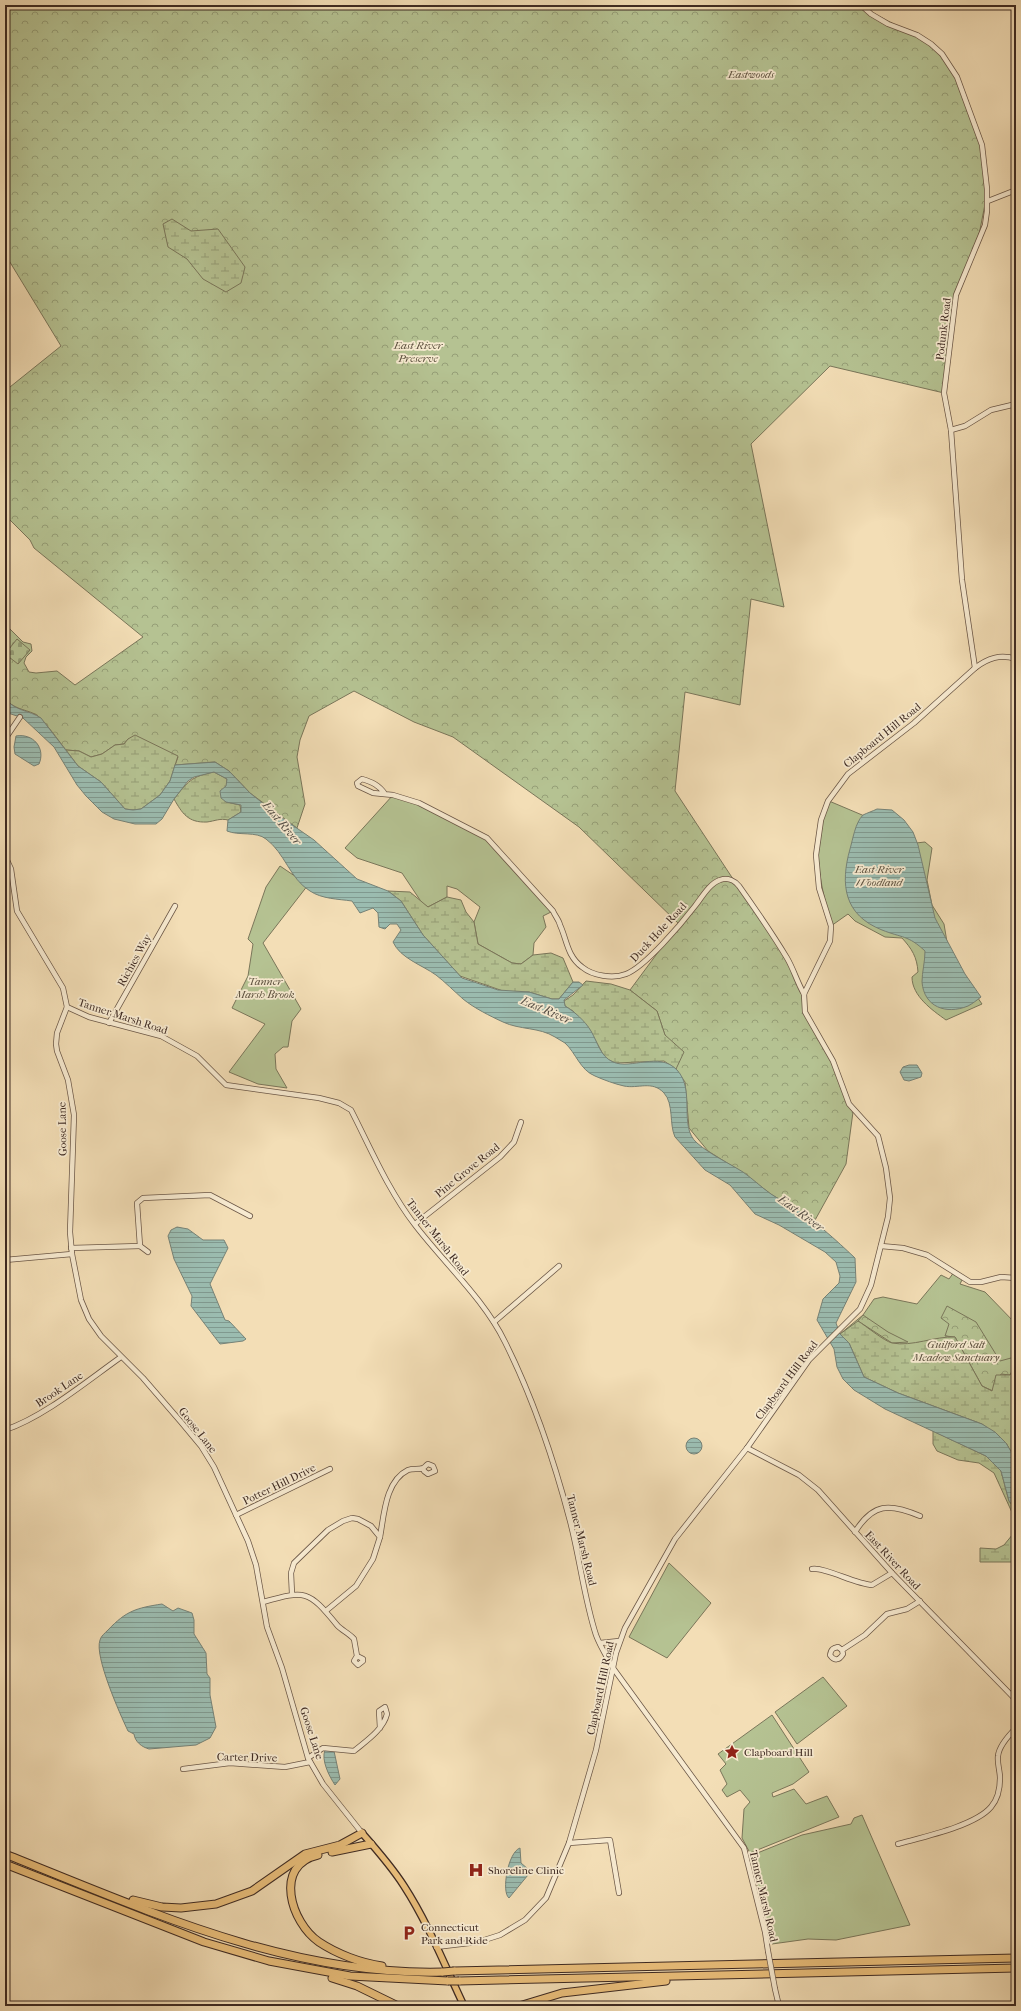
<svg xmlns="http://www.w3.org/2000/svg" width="1021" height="2011" viewBox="0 0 1021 2011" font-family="'IM FELL French Canon',serif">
	<defs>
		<pattern id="forest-crowns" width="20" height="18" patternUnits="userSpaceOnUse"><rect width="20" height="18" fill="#b5c292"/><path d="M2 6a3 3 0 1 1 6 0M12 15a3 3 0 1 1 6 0" fill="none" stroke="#959e77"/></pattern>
		<pattern id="wetland-marsh" width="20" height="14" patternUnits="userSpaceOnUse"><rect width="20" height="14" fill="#b5c292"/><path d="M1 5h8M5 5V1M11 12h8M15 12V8" fill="none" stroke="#959e77"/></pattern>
		<pattern id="cemetery-stones" width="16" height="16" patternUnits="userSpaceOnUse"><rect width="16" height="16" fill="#b5c292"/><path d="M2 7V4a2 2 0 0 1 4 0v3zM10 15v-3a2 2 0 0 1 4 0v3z" fill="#959e77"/></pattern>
		<pattern id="water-rules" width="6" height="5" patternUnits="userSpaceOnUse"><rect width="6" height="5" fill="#9bbcb0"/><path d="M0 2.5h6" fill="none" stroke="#80998f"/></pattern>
	</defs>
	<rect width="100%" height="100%" fill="#f3deb6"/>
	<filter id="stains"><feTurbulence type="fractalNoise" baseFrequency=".005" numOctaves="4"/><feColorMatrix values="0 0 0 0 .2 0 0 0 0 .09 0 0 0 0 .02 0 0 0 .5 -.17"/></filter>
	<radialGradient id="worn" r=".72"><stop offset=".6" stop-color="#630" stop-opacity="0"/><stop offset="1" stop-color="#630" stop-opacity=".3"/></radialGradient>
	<g fill="#b5c292" stroke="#7a765a">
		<path d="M393 795 405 798 487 838 553 911 543 916 546 927 534 943 533 955 521 964 512 963 478 944 474 922 480 907 457 889 447 886V897L428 907 422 903 402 873 357 858 345 848Z"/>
		<path d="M829 801 900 831 916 843 925 842 932 848 927 880 932 905 944 924 947 942 960 972 982 1004 946 1020C932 1010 912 996 912 977L918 972C917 957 912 949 902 938L885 937 855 921 848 914 831 926C820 879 810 848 829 801Z"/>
		<path d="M280 866 308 885 263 943 301 1009 292 1021 288 1047H283L275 1054 276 1069 287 1088 258 1084 229 1072 265 1024 232 1008 248 976 253 944 248 939 266 887Z"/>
		<path d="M954 1272 963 1278 960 1284 985 1292 1016 1324V1460L1006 1443 982 1424 898 1393 840 1334 863 1315 874 1299 883 1297 917 1304 941 1275 949 1279Z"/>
		<path d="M669 1563 711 1603 667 1658 629 1637Z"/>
		<path d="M823 1677 847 1706 797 1744 775 1712Z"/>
		<path d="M772 1715 809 1772 793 1784 772 1793 773 1797 794 1789 806 1804 827 1796 839 1817 750 1853 742 1838 744 1809 750 1802 740 1790 727 1797 722 1790 727 1784 720 1770 726 1764 718 1754Z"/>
		<path d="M862 1815 910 1925 836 1940 808 1939 772 1944 750 1856 802 1835 851 1824 854 1818Z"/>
	</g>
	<g fill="url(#forest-crowns)" stroke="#7a765a">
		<path d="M5 5H858L931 44 957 77 982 145 986 199 977 245 956 295 944 393 830 366 751 444 784 607 751 599 740 705 685 692 675 791 735 882 768 927 804 994 805 1012 833 1061 853 1112 846 1164 814 1222 793 1207 772 1195 743 1173 708 1151 689 1128 685 1082 676 1069 657 1011 630 990 679 924 579 827 453 737 414 722 354 691 309 716 300 740 297 757 305 804 297 828 250 793 229 771 215 762 175 765 178 757 128 739 124 744 115 745 102 754 91 757 79 751 66 750C60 743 43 718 35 714 24 709 13 709 5 698V631L9 628 23 642 31 644 32 651 26 657 24 663 29 672 36 673 57 671 75 685 143 637 34 548 30 540 5 515V391L61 346 5 254Z"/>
		<path d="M947 1306 976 1322 1000 1361 1011 1358 1016 1354V1364L1010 1375 1001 1374 993 1391 982 1386 955 1337 945 1336 949 1324 941 1318Z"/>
		<path d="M863 1315 888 1332 908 1342 892 1343 858 1321Z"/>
	</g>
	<g fill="url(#wetland-marsh)" stroke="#7a765a">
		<path d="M172 219 191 231 218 229 245 267 241 283 226 292 203 279 187 259 168 247 163 224Z"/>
		<path d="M135 735 178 756 170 781 160 795 141 809 133 810 125 809 101 782 78 766 66 750 79 751 91 757 102 754 115 745 124 744 128 739Z"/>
		<path d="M214 772 227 779 226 802 240 805 241 812 228 820C220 818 215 821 207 822 188 823 182 813 174 799 187 782 192 776 214 772Z"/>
		<path d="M388 891 410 892 428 907 447 897 461 900 466 912 474 922 478 944 512 963 521 964 533 955 551 953 563 958 573 982 559 999H552L529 992H506L460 976 423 935 401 901Z"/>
		<path d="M586 981 611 984 630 990 657 1011 665 1035 684 1052 676 1069 664 1061 615 1063 605 1058 590 1030 573 1011 565 1006 564 1001 573 995Z"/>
		<path d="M858 1321C866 1326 884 1341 892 1343 912 1347 935 1336 955 1337L982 1386 992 1391 996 1375H1010L1016 1364V1460L1006 1443 982 1424 898 1393 864 1377 849 1343 840 1334Z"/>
		<path d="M933 1431 986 1456 1001 1471 1009 1501 1016 1510V1567L1014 1562H980V1548L996 1549 1004 1545 1013 1534 1016 1528 1015 1519 994 1473 979 1463 958 1460 937 1451 933 1444Z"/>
	</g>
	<path fill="url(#cemetery-stones)" stroke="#7a765a" d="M17 639 30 650 18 664 5 654Z"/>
	<g fill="url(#water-rules)" stroke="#768277">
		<path d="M5 698C14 711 29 710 41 718L78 766 101 782 125 809 133 810 141 809 160 795 170 781 175 765 215 762 229 771 250 793 275 813 314 840 357 879 388 891 401 901 423 935 462 978 498 990 529 992 552 999H559L573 982H579L583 985 564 1000 565 1006C575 1012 585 1021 591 1031 598 1043 600 1056 613 1062 631 1070 659 1051 677 1070 696 1090 678 1127 697 1143 711 1155 727 1162 743 1172 753 1179 761 1187 771 1194 778 1199 786 1202 792 1206 815 1221 836 1240 855 1258L856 1282 836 1323 840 1334 849 1343 864 1377 898 1393 982 1424 995 1432 1006 1443 1016 1460V1510L1009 1501 1001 1471 986 1456 885 1409 854 1390 843 1379 837 1367 834 1349 817 1320 823 1299 839 1283 840 1276 836 1262 825 1252 779 1225 755 1214 730 1185 705 1170 675 1137C669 1124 674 1104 664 1093 652 1080 638 1089 624 1086 615 1084 604 1080 595 1076 580 1070 576 1053 565 1043 562 1041 558 1039 555 1037 539 1027 520 1030 503 1022 490 1016 474 1008 463 999 454 991 445 982 436 975 422 965 400 958 393 942L401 930 397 924H390L385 929 379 927 378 913 373 908 360 913 352 901C338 899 322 899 310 891 290 879 285 853 266 839 256 831 239 836 227 831L228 820 241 812V805L226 802 221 798 220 791 226 786 227 779 214 772 194 777 188 781 174 799 162 819 156 824H135L114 819 102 812 86 796 77 785 54 747 23 718 5 712Z"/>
		<path d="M16 736C33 733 46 748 39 764L34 766 15 754 14 747Z"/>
		<path d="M877 809 892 810 904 820 913 832 918 845 935 918 965 974 981 997C977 1000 972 1004 968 1006 946 1015 924 1007 922 982 922 972 925 962 925 951 908 935 902 938 882 930 844 915 840 885 850 849 853 839 855 823 863 815 867 813 873 811 877 809Z"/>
		<path d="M909 1065H917L922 1073 921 1077 909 1081 904 1080 900 1072 903 1067Z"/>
		<path d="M177 1227 188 1229 203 1240H224L228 1248 210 1284 225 1320 229 1321 246 1339 243 1341 220 1344 191 1306 192 1296 174 1259 168 1236 171 1230Z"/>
		<circle cx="694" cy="1446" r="8"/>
		<path d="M162 1604 173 1611 178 1608 192 1613 194 1620V1634L206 1653 207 1674 210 1678V1695L216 1727 210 1738 196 1745 149 1749C142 1747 135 1742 134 1734L128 1731C120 1714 94 1656 100 1640 101 1636 105 1633 108 1630 126 1611 136 1608 162 1604Z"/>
		<path d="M325 1750 334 1751 340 1779 335 1785C329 1776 321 1760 325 1750Z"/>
		<path d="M520 1848 521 1863 528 1869V1875L509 1898C501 1892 508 1852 520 1848Z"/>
	</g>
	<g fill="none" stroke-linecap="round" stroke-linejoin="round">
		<g stroke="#6b5747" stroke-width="6">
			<g id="minor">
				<path d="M861 5 871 14 888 24 917 35 931 44 942 54 957 77 982 145 987 189V211L985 225 956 295 944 393 951 430 962 580 975 668"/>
				<path d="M988 201 1016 190"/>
				<path d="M951 430 965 426 991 410 1016 404"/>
				<path d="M5 739 20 717"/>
				<path d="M385 794C379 785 372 782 362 779L357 783 358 786 373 793 393 795 419 803 487 838 553 911C555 916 559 920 560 925 567 940 567 956 582 967 593 976 613 979 626 974 645 967 682 923 695 906 702 897 710 883 720 880 728 877 735 881 739 886 756 910 772 933 787 958 794 970 797 982 804 994"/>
				<path d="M5 856 11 869 17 911 63 988 67 1007 57 1033 56 1044 57 1051 68 1080 74 1115 70 1232 72 1254 81 1300 89 1319 101 1336 143 1378 181 1422 201 1446 214 1467 248 1541 256 1565 267 1627 282 1668 308 1758 323 1784 362 1833"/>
				<path d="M67 1007 89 1017 161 1036 197 1056 226 1085 319 1098 339 1103 351 1110C371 1149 388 1190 415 1225 444 1263 484 1299 505 1342 533 1398 554 1460 570 1521 580 1559 584 1598 596 1635 600 1646 607 1657 613 1668L744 1848 765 1932 768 1951"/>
				<path d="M109 1023 175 906"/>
				<path d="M415 1224 500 1157 514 1142 521 1122"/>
				<path d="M140 1246 148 1252"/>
				<path d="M881 1246 903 1248 927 1255 970 1282H981L1001 1277 1016 1278"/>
				<path d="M71 1248 140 1246 137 1203 143 1198 210 1195 250 1216"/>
				<path d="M5 1260 72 1254"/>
				<path d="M494 1322 559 1266"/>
				<path d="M5 1430C44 1417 87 1381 121 1357"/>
				<path d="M747 1448 799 1475 818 1490 892 1573 1016 1700"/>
				<path d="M236 1515 330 1469"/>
				<path d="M855 1532C873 1503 889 1503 920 1516"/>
				<path d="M380 1537C384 1516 385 1481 408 1470 413 1468 419 1470 423 1468 425 1467 426 1465 428 1464L433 1466 435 1471 428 1474 424 1471 423 1468"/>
				<path d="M812 1569C825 1567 855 1584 872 1585L892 1573"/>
				<path d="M292 1594 291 1573 294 1563 328 1530 343 1521 352 1518 358 1519 371 1526 380 1537 373 1559 356 1586 327 1610"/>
				<path d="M263 1602C306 1590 308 1590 337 1625 341 1630 349 1633 354 1639L357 1656 354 1661 358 1665 363 1661V1659L357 1656"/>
				<path d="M600 1643 619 1641"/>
				<path d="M842 1650 843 1654C839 1661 834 1661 830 1655 831 1649 833 1648 838 1647L842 1650 865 1635 887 1614 907 1609 920 1601"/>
				<path d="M308 1758 323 1748 354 1751C366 1741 383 1730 387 1714L385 1707 379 1711 380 1728"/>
				<path d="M183 1769 230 1763 285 1767 310 1762"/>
				<path d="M569 1843 610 1840 619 1893"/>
				<path d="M898 1844C923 1837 975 1826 991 1807 998 1799 1000 1787 1000 1778 1000 1771 997 1763 998 1756 999 1746 1009 1735 1016 1728"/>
				<path d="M436 1947 478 1942 500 1935 525 1920 546 1898 569 1843 596 1750 616 1653 625 1628 675 1539 747 1448 809 1360 860 1309 871 1285 888 1217 890 1198 886 1168 878 1136 849 1104 833 1061 805 1012 804 994 830 941 831 926 819 888 816 855 821 820 828 801 848 774 914 723 975 668C988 658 1000 654 1016 659"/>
				<path d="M775 1989 779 2006"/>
			</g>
		</g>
		<g stroke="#3e2a22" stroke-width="8">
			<path id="major" d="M362 1833C377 1850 392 1867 404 1886 428 1923 445 1966 464 2006"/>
		</g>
		<g stroke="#3e2a22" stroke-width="9">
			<g id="highway">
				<path d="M332 1852 371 1844"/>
				<path d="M5 1854C146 1910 288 1976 443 1972"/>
				<path d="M318 1855C273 1865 291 1923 319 1942 337 1954 361 1963 382 1966"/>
				<path d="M5 1864 204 1942 269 1961 350 1976 448 1981"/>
				<path d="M133 1900 162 1907 181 1908 216 1904 252 1891 305 1854 340 1845 362 1833"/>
				<path d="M454 1971 1016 1958"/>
				<path d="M332 1978 357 1986 398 2006"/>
				<path d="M459 1981 1016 1968"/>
				<path d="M519 2006 562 1993 666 1981"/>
			</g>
		</g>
		<use href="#minor" stroke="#f7ead0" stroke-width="4.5"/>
		<use href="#major" stroke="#eabf7b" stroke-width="5.5"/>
		<use href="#highway" stroke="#eabf7b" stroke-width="7"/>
		<g stroke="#6b5747" stroke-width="6" stroke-linecap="butt">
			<path id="minor-bridge" d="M768 1951 775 1989"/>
		</g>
		<g stroke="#3e2a22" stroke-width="9" stroke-linecap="butt">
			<g id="highway-bridge">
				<path d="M443 1972 454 1971"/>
				<path d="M448 1981H459"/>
			</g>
		</g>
		<use href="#minor-bridge" stroke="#f7ead0" stroke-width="4.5"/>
		<use href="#highway-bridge" stroke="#eabf7b" stroke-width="7"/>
	</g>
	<defs>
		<g id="sight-bare" transform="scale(1.2)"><path d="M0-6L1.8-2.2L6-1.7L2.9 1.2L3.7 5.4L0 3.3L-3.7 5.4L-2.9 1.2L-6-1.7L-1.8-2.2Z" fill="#8f2418" stroke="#f7ead0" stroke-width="2.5" paint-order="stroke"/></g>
		<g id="hospital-bare" transform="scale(1.2)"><path d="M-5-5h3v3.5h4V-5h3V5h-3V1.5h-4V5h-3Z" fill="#8f2418" stroke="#f7ead0" stroke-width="2.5" paint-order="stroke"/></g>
		<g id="parking-bare" transform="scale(1.2)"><path d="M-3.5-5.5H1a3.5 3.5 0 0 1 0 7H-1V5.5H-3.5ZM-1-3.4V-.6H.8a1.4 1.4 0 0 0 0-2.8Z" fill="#8f2418" stroke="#f7ead0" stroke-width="2.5" paint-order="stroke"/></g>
	</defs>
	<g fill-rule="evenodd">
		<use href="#sight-bare" x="732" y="1752"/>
		<use href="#hospital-bare" x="476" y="1870"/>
		<use href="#parking-bare" x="409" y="1933"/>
	</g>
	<g text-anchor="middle" stroke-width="3.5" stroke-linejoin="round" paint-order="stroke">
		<g font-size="11" font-style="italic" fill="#5c503e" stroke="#f7ead0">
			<text x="751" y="78">Eastwoods</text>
			<text x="418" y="349">East River<tspan x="418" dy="13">Preserve</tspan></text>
			<text x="879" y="873">East River<tspan x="879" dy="13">Woodland</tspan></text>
			<text x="265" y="985">Tanner<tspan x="265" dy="13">Marsh Brook</tspan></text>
			<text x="956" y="1348">Guilford Salt<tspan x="956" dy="13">Meadow Sanctuary</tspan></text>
		</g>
		<g font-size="11" fill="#3e2a22" stroke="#f7ead0">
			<text transform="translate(943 329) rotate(-83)" y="4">Podunk Road</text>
			<text transform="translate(882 735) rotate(-39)" y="4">Clapboard Hill Road</text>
			<text transform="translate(658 932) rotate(-47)" y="4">Duck Hole Road</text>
			<text transform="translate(134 960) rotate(-61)" y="4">Richies Way</text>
			<text transform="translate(123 1016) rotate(18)" y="4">Tanner Marsh Road</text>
			<text transform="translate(62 1129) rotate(-91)" y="4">Goose Lane</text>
			<text transform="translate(467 1170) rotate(-39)" y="4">Pine Grove Road</text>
			<text transform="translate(438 1237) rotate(52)" y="4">Tanner Marsh Road</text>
			<text transform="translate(786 1380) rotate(-53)" y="4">Clapboard Hill Road</text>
			<text transform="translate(59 1389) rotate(-34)" y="4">Brook Lane</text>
			<text transform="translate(198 1430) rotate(52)" y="4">Goose Lane</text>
			<text transform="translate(279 1484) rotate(-26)" y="4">Potter Hill Drive</text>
			<text transform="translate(582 1540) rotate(76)" y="4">Tanner Marsh Road</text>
			<text transform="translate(893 1560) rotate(47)" y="4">East River Road</text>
			<text transform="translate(600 1688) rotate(-78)" y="4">Clapboard Hill Road</text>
			<text transform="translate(312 1733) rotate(72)" y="4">Goose Lane</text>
			<text transform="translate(247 1757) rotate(1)" y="4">Carter Drive</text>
			<text transform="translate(764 1896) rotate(77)" y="4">Tanner Marsh Road</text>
		</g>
		<g font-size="11" fill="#3e2a22" stroke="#f7ead0" text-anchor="start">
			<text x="744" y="1756">Clapboard Hill</text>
			<text x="488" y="1874">Shoreline Clinic</text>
			<text x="421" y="1931">Connecticut<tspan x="421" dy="13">Park and Ride</tspan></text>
		</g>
		<g font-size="12" font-style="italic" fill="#554e46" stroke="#f7ead0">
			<text transform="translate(282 823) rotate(50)" y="4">East River</text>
			<text transform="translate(546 1010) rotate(23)" y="4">East River</text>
			<text transform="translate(801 1213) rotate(36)" y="4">East River</text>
		</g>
	</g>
	<rect width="1021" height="2011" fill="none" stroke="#f3deb6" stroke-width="20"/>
	<rect x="6" y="6" width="1009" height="1999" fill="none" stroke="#3e2a22" stroke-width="2"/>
	<rect x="10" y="10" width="1001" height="1991" fill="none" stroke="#3e2a22"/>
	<rect width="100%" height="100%" filter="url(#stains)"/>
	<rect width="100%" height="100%" fill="url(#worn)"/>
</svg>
